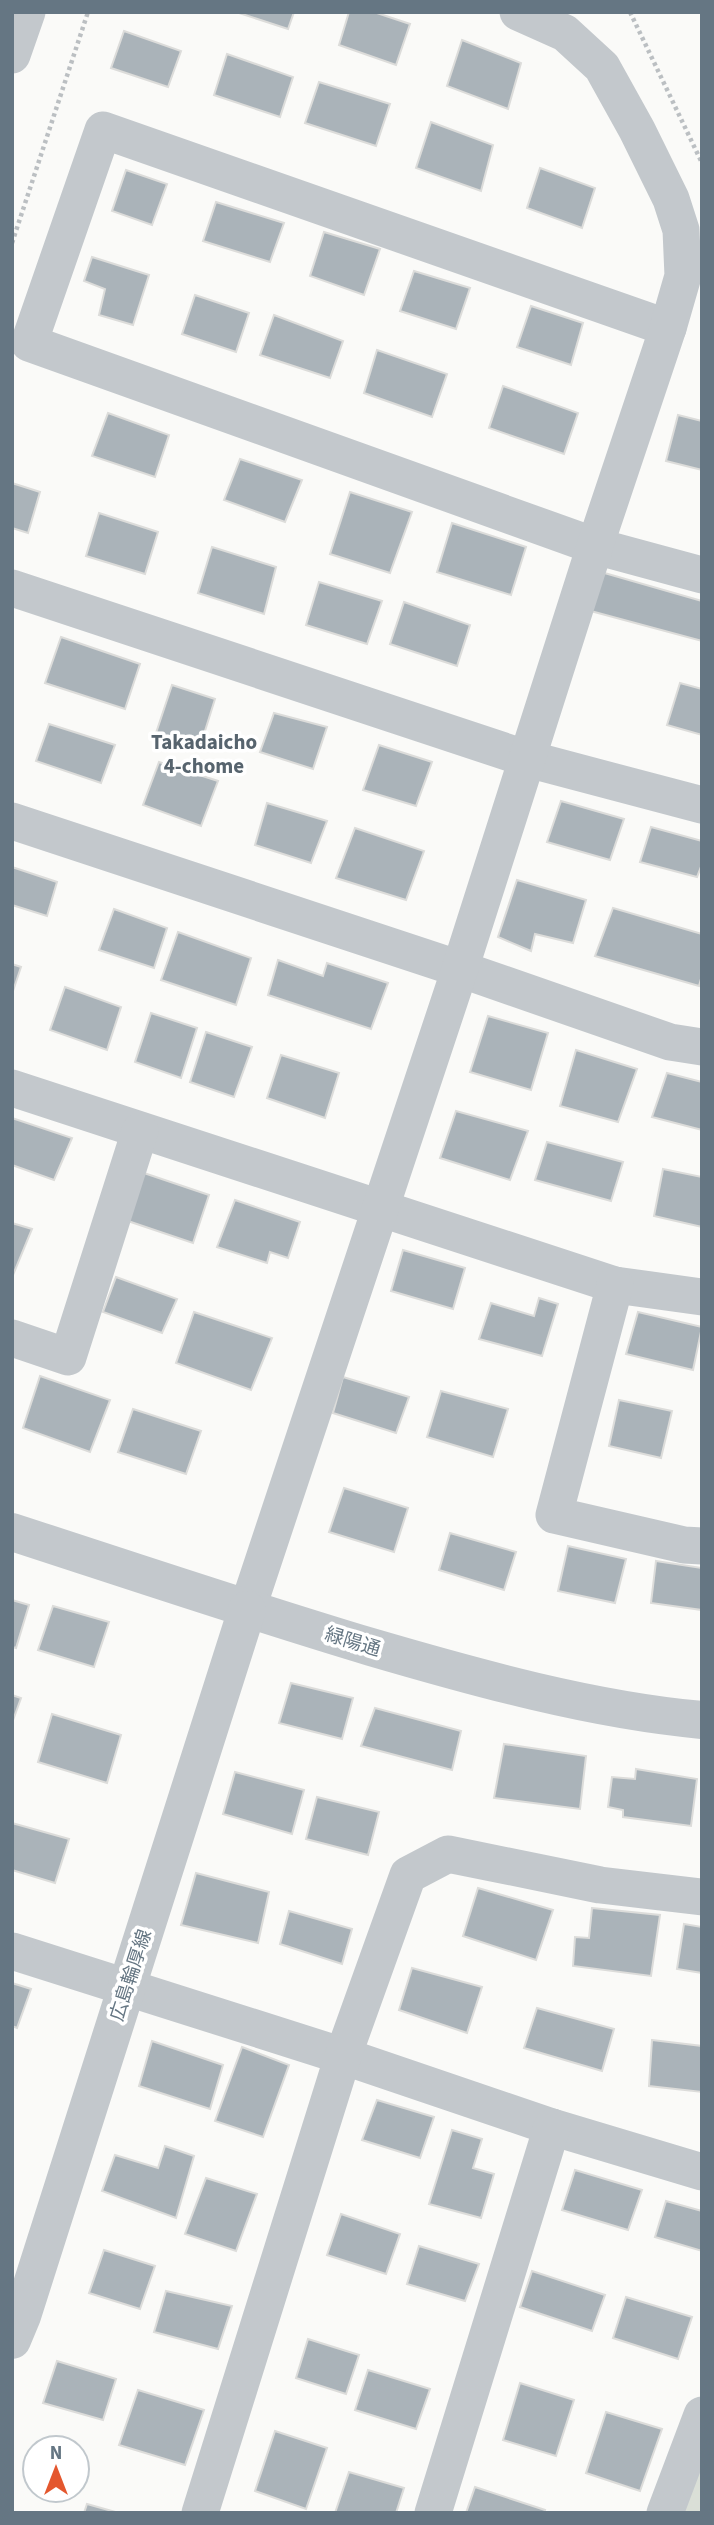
<svg xmlns="http://www.w3.org/2000/svg" width="714" height="2525" viewBox="0 0 714 2525" font-family="'Source Sans 3','Noto Sans JP',sans-serif">
	<rect width="100%" height="100%" fill="#fafaf8"/>
	<path fill="#dadfd7" d="M702 2415V2513H665Z"/>
	<g fill="#aab3b9" stroke="#dcdcda" stroke-width="2">
		<path d="M236 12H294L288 29Z"/>
		<path d="M349 12H374L410 24 396 65 339 45Z"/>
		<path d="M124 31 181 51 168 87 111 68Z"/>
		<path d="M462 40 521 63 508 109 447 86Z"/>
		<path d="M227 54 293 77 280 117 214 95Z"/>
		<path d="M319 82 390 104 376 146 305 123Z"/>
		<path d="M431 122 493 145 481 191 416 168Z"/>
		<path d="M540 168 595 188 582 228 527 208Z"/>
		<path d="M126 170 167 184 152 225 112 211Z"/>
		<path d="M216 202 284 223 270 262 203 241Z"/>
		<path d="M324 232 380 249 364 295 310 276Z"/>
		<path d="M92 257 149 275 133 325 99 315 105 289 84 281Z"/>
		<path d="M414 271 470 288 456 329 400 311Z"/>
		<path d="M195 295 249 313 236 352 182 334Z"/>
		<path d="M531 306 583 323 571 365 517 347Z"/>
		<path d="M274 315 343 341 330 378 260 355Z"/>
		<path d="M377 350 447 374 432 417 364 393Z"/>
		<path d="M503 386 578 413 564 454 489 428Z"/>
		<path d="M108 413 169 435 155 477 92 456Z"/>
		<path d="M678 415 702 421V470L666 461Z"/>
		<path d="M240 459 302 480 285 522 224 500Z"/>
		<path d="M12 483 40 492 28 533 12 528Z"/>
		<path d="M350 492 412 512 390 573 330 554Z"/>
		<path d="M99 513 158 532 145 574 86 556Z"/>
		<path d="M452 523 526 547 511 595 437 572Z"/>
		<path d="M212 547 276 567 264 614 198 593Z"/>
		<path d="M601 572 702 601V641L587 610Z"/>
		<path d="M319 582 382 601 367 644 306 625Z"/>
		<path d="M404 602 470 625 457 666 390 644Z"/>
		<path d="M61 637 140 664 125 709 45 683Z"/>
		<path d="M680 683 702 689V735L667 725Z"/>
		<path d="M172 685 215 699 199 750 155 736Z"/>
		<path d="M274 713 327 727 313 769 260 752Z"/>
		<path d="M49 724 115 745 101 783 36 761Z"/>
		<path d="M379 745 432 762 416 806 363 790Z"/>
		<path d="M159 762 218 781 201 826 143 805Z"/>
		<path d="M561 801 624 819 610 860 547 842Z"/>
		<path d="M267 803 327 821 311 863 255 845Z"/>
		<path d="M651 827 702 841V864L697 877 640 862Z"/>
		<path d="M355 828 424 851 406 900 336 878Z"/>
		<path d="M12 867 57 882 47 916 12 905Z"/>
		<path d="M517 880 586 900 573 943 535 934 531 951 498 937Z"/>
		<path d="M613 908 702 934V975L699 986 595 956Z"/>
		<path d="M114 909 167 928 154 968 99 950Z"/>
		<path d="M178 932 251 958 236 1005 161 980Z"/>
		<path d="M278 960 323 976 327 963 388 983 371 1029 268 995Z"/>
		<path d="M12 964 21 967 12 994Z"/>
		<path d="M65 987 121 1007 107 1050 50 1030Z"/>
		<path d="M151 1013 197 1028 181 1078 135 1062Z"/>
		<path d="M488 1016 548 1033 531 1090 470 1072Z"/>
		<path d="M206 1032 252 1047 234 1097 190 1082Z"/>
		<path d="M576 1050 637 1069 618 1122 560 1106Z"/>
		<path d="M281 1055 339 1073 325 1118 267 1098Z"/>
		<path d="M667 1073 702 1082V1130L652 1117Z"/>
		<path d="M456 1111 528 1131 510 1180 440 1158Z"/>
		<path d="M12 1118 72 1138 54 1180 12 1165Z"/>
		<path d="M547 1142 623 1162 611 1201 535 1180Z"/>
		<path d="M663 1169 702 1177V1227L654 1216Z"/>
		<path d="M141 1172 209 1195 193 1243 125 1220Z"/>
		<path d="M235 1200 300 1222 288 1258 270 1252 267 1263 217 1247Z"/>
		<path d="M12 1223 32 1229 13 1275 12 1274Z"/>
		<path d="M403 1250 465 1268 453 1309 391 1291Z"/>
		<path d="M116 1277 177 1299 162 1333 103 1312Z"/>
		<path d="M539 1298 558 1304 542 1356 479 1339 491 1303 534 1316Z"/>
		<path d="M194 1312 272 1338 251 1390 176 1363Z"/>
		<path d="M638 1312 702 1327 693 1370 626 1354Z"/>
		<path d="M40 1376 110 1400 90 1452 23 1428Z"/>
		<path d="M343 1377 409 1397 396 1433 333 1413Z"/>
		<path d="M441 1391 508 1409 493 1457 427 1437Z"/>
		<path d="M619 1400 672 1411 661 1458 609 1446Z"/>
		<path d="M133 1409 201 1431 186 1474 118 1452Z"/>
		<path d="M344 1488 408 1508 394 1552 329 1532Z"/>
		<path d="M450 1533 516 1552 504 1590 439 1570Z"/>
		<path d="M568 1546 626 1559 615 1603 558 1591Z"/>
		<path d="M656 1561 702 1568V1610L651 1603Z"/>
		<path d="M12 1600 29 1605 16 1648 12 1647Z"/>
		<path d="M53 1606 109 1622 94 1667 38 1650Z"/>
		<path d="M291 1683 353 1698 342 1739 279 1723Z"/>
		<path d="M12 1695 21 1698 12 1723Z"/>
		<path d="M375 1708 461 1731 452 1770 361 1746Z"/>
		<path d="M52 1714 121 1735 107 1783 38 1762Z"/>
		<path d="M504 1744 586 1756 580 1809 494 1798Z"/>
		<path d="M636 1769 697 1779 691 1826 623 1817V1810L608 1807 612 1777 635 1779Z"/>
		<path d="M235 1772 304 1790 292 1834 223 1814Z"/>
		<path d="M317 1797 379 1812 368 1855 306 1839Z"/>
		<path d="M12 1823 69 1839 55 1883 12 1870Z"/>
		<path d="M196 1873 269 1892 258 1943 181 1925Z"/>
		<path d="M478 1888 553 1910 536 1960 463 1936Z"/>
		<path d="M592 1908 660 1915 651 1976 573 1966 575 1937 589 1938Z"/>
		<path d="M289 1911 352 1929 342 1964 280 1944Z"/>
		<path d="M684 1924 702 1927V1973L677 1969Z"/>
		<path d="M412 1968 482 1987 467 2033 399 2010Z"/>
		<path d="M12 1983 31 1989 17 2028 12 2026Z"/>
		<path d="M537 2008 614 2029 602 2071 524 2048Z"/>
		<path d="M652 2040 702 2046V2092L649 2086Z"/>
		<path d="M152 2041 223 2065 210 2109 139 2086Z"/>
		<path d="M242 2047 289 2065 263 2137 215 2121Z"/>
		<path d="M377 2100 434 2117 420 2158 362 2140Z"/>
		<path d="M452 2130 482 2139 473 2168 494 2174 481 2218 429 2204Z"/>
		<path d="M165 2146 194 2156 176 2218 102 2191 115 2155 158 2168Z"/>
		<path d="M575 2170 642 2190 628 2230 562 2210Z"/>
		<path d="M206 2178 257 2194 236 2251 185 2234Z"/>
		<path d="M666 2201 702 2211V2251L655 2237Z"/>
		<path d="M341 2214 400 2234 386 2274 327 2255Z"/>
		<path d="M419 2246 479 2264 465 2301 407 2284Z"/>
		<path d="M104 2250 155 2266 140 2309 89 2293Z"/>
		<path d="M532 2271 605 2295 592 2331 520 2307Z"/>
		<path d="M166 2291 232 2306 218 2349 154 2332Z"/>
		<path d="M626 2297 692 2317 678 2359 613 2338Z"/>
		<path d="M308 2339 359 2355 346 2394 296 2378Z"/>
		<path d="M57 2361 116 2379 103 2420 43 2403Z"/>
		<path d="M368 2370 430 2389 416 2429 355 2410Z"/>
		<path d="M520 2383 574 2400 556 2456 503 2440Z"/>
		<path d="M138 2390 204 2410 185 2465 119 2445Z"/>
		<path d="M606 2412 662 2429 640 2491 586 2473Z"/>
		<path d="M275 2431 327 2448 306 2509 255 2491Z"/>
		<path d="M349 2472 404 2488 396 2513H335Z"/>
		<path d="M475 2487 545 2510 544 2513H466Z"/>
		<path d="M87 2504 119 2513H84Z"/>
	</g>
	<g fill="none" stroke-linecap="round" stroke-linejoin="round">
		<g stroke="#bbbfc2" stroke-width="4.5" stroke-dasharray="3.5 3.5" stroke-linecap="butt">
			<path d="M630 12 702 163"/>
			<path d="M12 243 88 12"/>
		</g>
		<g stroke="#c3c8cc" stroke-width="37">
			<path d="M12 55 27 12"/>
			<path d="M668 328 103 130 29 343 595 546 702 575"/>
			<path d="M12 588 528 759 702 805"/>
			<path d="M12 821 460 969 670 1042 702 1047"/>
			<path d="M12 1088 615 1285 702 1297"/>
			<path d="M615 1285 554 1515 684 1545 702 1546"/>
			<path d="M12 1338 68 1357 140 1131"/>
			<path d="M247 1610 460 969 595 546 668 328 683 276 681 230 671 199 637 130 602 67 565 33 518 12"/>
			<path d="M12 1951 343 2056 552 2127 702 2172"/>
			<path d="M200 2513 343 2056 408 1875 448 1854 600 1885 702 1897"/>
			<path d="M433 2513 552 2127"/>
			<path d="M665 2513 702 2415"/>
		</g>
		<g stroke="#c3c8cc" stroke-width="38">
			<path d="M12 1532C132 1571 251 1611 371 1647 477 1678 592 1710 702 1720"/>
			<path d="M12 2340 22 2316 247 1610"/>
		</g>
	</g>
	<g text-anchor="middle" stroke-width="7" stroke-linejoin="round" paint-order="stroke">
		<g font-size="19" fill="#657683" stroke="#fff">
			<text transform="translate(353 1641) rotate(17)" y="7">緑陽通</text>
			<text transform="translate(130 1975) rotate(-72)" y="7">広島輪厚線</text>
		</g>
		<g font-size="21" font-weight="bold" fill="#57646e" stroke="#fff">
			<text x="204" y="749">Takadaicho<tspan x="204" dy="24">4-chome</tspan></text>
		</g>
	</g>
	<rect width="714" height="2525" fill="none" stroke="#657683" stroke-width="28"/>
	<g transform="translate(56 2469)"><circle r="33" fill="#ffffff" stroke="#c1c8cd" stroke-width="2"/>
	<path d="M0-5L12 26L0 18L-12 26Z" fill="#e4572e"/>
	<text y="-10" font-size="19" font-weight="bold" text-anchor="middle" fill="#657683">N</text>
	</g>
</svg>
